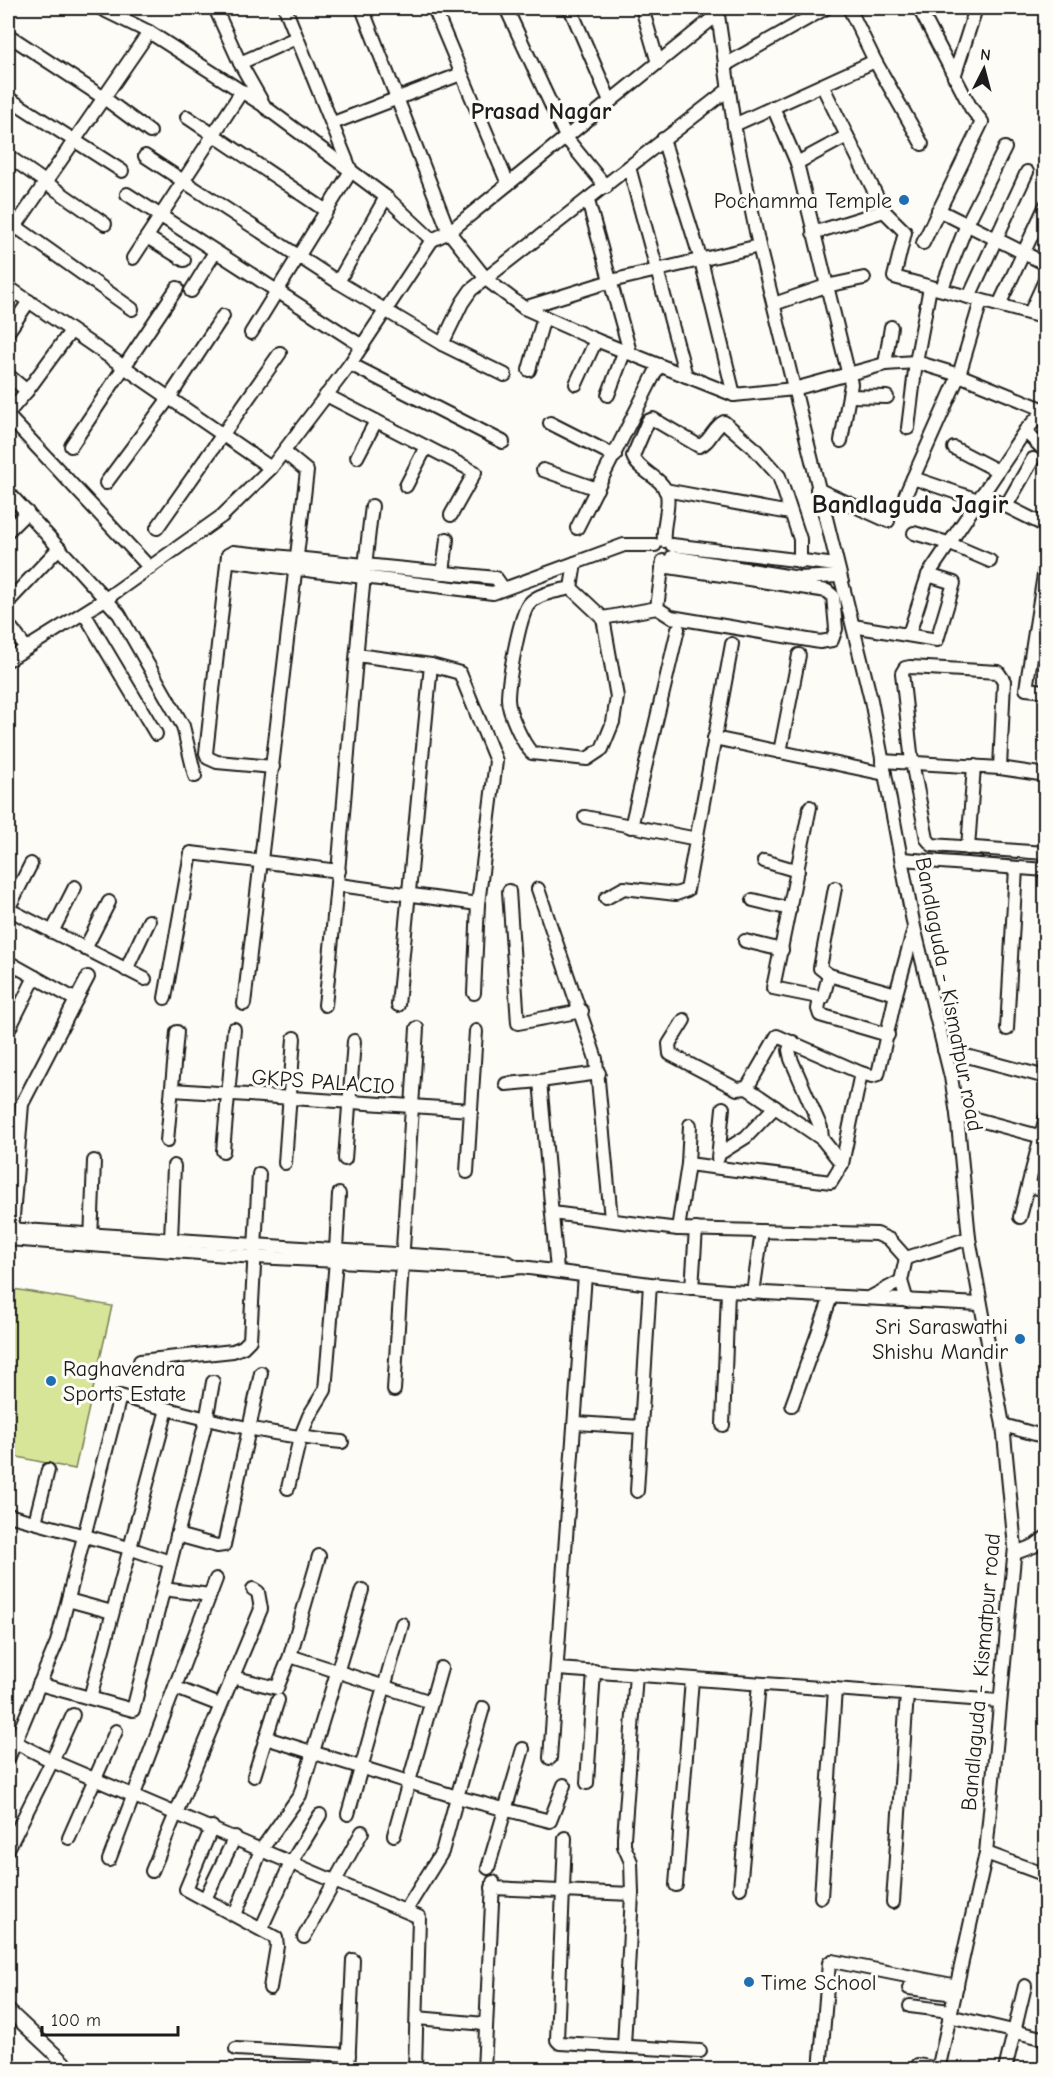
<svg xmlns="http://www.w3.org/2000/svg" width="1053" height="2077" viewBox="0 0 1053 2077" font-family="'Comic Neue',sans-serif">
	<rect width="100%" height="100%" fill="#fdfcf7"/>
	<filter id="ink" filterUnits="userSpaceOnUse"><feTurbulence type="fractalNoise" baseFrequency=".0167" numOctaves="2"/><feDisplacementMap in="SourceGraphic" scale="12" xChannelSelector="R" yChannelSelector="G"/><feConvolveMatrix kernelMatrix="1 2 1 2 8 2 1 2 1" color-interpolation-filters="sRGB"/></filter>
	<g filter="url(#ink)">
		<path fill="#d7e598" stroke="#7a805a" stroke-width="1.5" d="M8 1288 112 1306 75 1469 8 1455Z"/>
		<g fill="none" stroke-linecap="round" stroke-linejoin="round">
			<g stroke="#1c1c1c" stroke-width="16">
				<g id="minor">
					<path d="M100 8 149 32 263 105"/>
					<path d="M215 8 240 63 265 107 386 197 432 240 449 232 487 280 524 308 596 340 734 395 794 389 885 364 916 362 959 375 1045 410"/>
					<path d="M362 8 449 232 718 14"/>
					<path d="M434 8 508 184"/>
					<path d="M506 8 567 139 606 187"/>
					<path d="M570 8 610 101"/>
					<path d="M642 8 658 63"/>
					<path d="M717 8 734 125 759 246 871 700 914 927 951 1077 957 1114 969 1238 1003 1425 1015 1547 986 1853 938 2070"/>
					<path d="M849 8 875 61 922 144"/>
					<path d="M919 8 971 108 982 122 923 243"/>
					<path d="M8 35 104 98 150 132"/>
					<path d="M240 63 296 38"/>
					<path d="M725 65 826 8"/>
					<path d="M954 77 976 8"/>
					<path d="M822 85 884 211 905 232 894 277 1046 318"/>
					<path d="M8 98 122 171"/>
					<path d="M773 107 797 163"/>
					<path d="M187 117 325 210"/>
					<path d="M333 123 461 74"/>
					<path d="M734 125 875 61"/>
					<path d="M663 139 701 260 734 395"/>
					<path d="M8 156 105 224"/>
					<path d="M145 156 338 282"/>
					<path d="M629 167 686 376"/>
					<path d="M127 194 362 346"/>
					<path d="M386 197 338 282 442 344 505 375"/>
					<path d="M588 201 630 352"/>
					<path d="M938 210 1046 264"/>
					<path d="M8 221 132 309"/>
					<path d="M813 233 884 211"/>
					<path d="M8 237 149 32"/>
					<path d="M147 237 184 260"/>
					<path d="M133 258 242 91"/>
					<path d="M8 287 271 468"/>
					<path d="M942 288 967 224 1005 148"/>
					<path d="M191 291 215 252"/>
					<path d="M969 297 1027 172"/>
					<path d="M774 304 826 286 864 278"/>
					<path d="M999 305 1046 205"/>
					<path d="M524 308 611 281 759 246"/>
					<path d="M1030 313 1046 278"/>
					<path d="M8 332 29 301"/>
					<path d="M251 333 351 171 285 8"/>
					<path d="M442 344 462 303 471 290 729 89"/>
					<path d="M350 364 503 442"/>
					<path d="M885 364 891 327"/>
					<path d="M529 370 544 317"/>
					<path d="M8 375 27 391"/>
					<path d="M576 384 596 340"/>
					<path d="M326 395 475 472 451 515"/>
					<path d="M608 395 625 350"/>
					<path d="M849 396 887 397"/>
					<path d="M8 413 27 391 71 331"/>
					<path d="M8 416 150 568"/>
					<path d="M550 423 615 456"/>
					<path d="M908 428 916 362 930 287"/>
					<path d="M1025 431 1046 452"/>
					<path d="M841 441 851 384 797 163 847 136"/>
					<path d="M71 446 177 288"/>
					<path d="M954 448 998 471"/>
					<path d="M357 457 376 421"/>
					<path d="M543 470 597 489"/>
					<path d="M913 478 959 375 981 301"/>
					<path d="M106 483 169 398 223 316"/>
					<path d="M406 486 426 447"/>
					<path d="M817 489 888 521"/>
					<path d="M665 490 790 513"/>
					<path d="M8 492 119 614 183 726 195 776"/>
					<path d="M982 494 1046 526"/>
					<path d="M905 496 913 478 978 500"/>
					<path d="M1006 506 1033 459"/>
					<path d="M157 528 280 353"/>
					<path d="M577 528 659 365"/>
					<path d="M8 531 27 512"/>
					<path d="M914 533 948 543 990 561"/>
					<path d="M664 541C662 526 670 508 667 494 662 476 638 472 633 456L648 421 653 419 699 446C710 443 713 427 724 422L753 447 779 476 800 539V562"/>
					<path d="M672 545 836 565"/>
					<path d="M228 555 206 753 208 758 217 762 273 767"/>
					<path d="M672 557 799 578 839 576"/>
					<path d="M1046 562 1026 689 1046 691"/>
					<path d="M575 563 571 588C558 591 538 593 529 604 519 616 508 683 508 699 508 712 523 744 532 753L587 759 602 749 613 722 617 697 603 618 657 608"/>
					<path d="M662 566 827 591 833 596 836 629 832 640 820 642 671 617 657 608 663 561"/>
					<path d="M443 573 447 539"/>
					<path d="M503 588 496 578 233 552 228 555 233 561 493 593 624 545H655"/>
					<path d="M571 588 603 618"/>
					<path d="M8 602 59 548"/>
					<path d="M84 613 156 734"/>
					<path d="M853 626 937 640 954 583 928 575"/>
					<path d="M12 629 26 648"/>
					<path d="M909 634 928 575 1025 431 1046 409"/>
					<path d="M357 655 431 665 398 1005"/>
					<path d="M8 660 107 598 222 516 271 468 350 364 432 240"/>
					<path d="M431 665 460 673 496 761 478 904 474 993"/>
					<path d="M714 738 885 774"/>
					<path d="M780 752 799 655"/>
					<path d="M882 761 1000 768 1004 681 998 672 910 667 905 668 902 673 912 762 927 839 932 845 1046 853"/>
					<path d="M1000 768 1046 775"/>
					<path d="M810 807 773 988 823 998 829 975 896 994"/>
					<path d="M585 817 697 839"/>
					<path d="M631 827 678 629"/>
					<path d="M968 848 974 766"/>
					<path d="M902 859 1046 870"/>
					<path d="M764 861 798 871"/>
					<path d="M339 885 478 904"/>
					<path d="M538 889 596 1059 611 1219"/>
					<path d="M509 891 518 1023 582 1011"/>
					<path d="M606 898 624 888 676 894 687 890 732 644"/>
					<path d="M753 900 790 909"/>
					<path d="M8 909 145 979"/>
					<path d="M8 909 31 864"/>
					<path d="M52 932 75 887"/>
					<path d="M745 941 782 950"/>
					<path d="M85 949 109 902"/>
					<path d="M8 962 76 1000 22 1104 12 1229"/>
					<path d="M126 970 149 921"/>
					<path d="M829 975 820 968 835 888"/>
					<path d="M165 998 191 853 339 871"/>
					<path d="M820 999 818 1009 820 1015 888 1035"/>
					<path d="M76 1000 88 977"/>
					<path d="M244 1004 307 471 284 452"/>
					<path d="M325 1005C344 839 351 672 372 506"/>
					<path d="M684 1020 669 1044 670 1054 737 1089 747 1088 822 1139 842 1164"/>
					<path d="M1007 1029 1016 868"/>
					<path d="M8 1031 35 977"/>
					<path d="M793 1042 789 1050 791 1059 821 1128 822 1139"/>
					<path d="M944 1050 1046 1077"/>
					<path d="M506 1084 540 1081"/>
					<path d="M747 1088 777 1036 861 1073 872 1076 878 1074 896 994 914 929"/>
					<path d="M173 1090 471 1110"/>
					<path d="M957 1114 1046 1138"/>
					<path d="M167 1141 177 1032"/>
					<path d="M223 1151 234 1029"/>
					<path d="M719 1154 746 1137 775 1107"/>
					<path d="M718 1158 723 1108"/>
					<path d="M345 1159 354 1041"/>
					<path d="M285 1163 294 1038"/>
					<path d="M688 1164 831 1182 842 1164 861 1073"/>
					<path d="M467 1172 476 1031"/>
					<path d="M1029 1186 1046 1190"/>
					<path d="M552 1213 678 1229 877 1234 890 1240 906 1258 969 1238"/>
					<path d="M1020 1217 1046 1117"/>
					<path d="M8 1229 504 1261 517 1267"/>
					<path d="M678 1229 688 1164 690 1125"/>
					<path d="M8 1239 255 1257 502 1269 522 1267 650 1284 728 1291 980 1304"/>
					<path d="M171 1239 174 1166"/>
					<path d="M91 1241 94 1161"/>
					<path d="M336 1250 339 1194"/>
					<path d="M557 1270 540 1081 599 1073"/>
					<path d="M901 1281 906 1258"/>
					<path d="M692 1288 696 1229"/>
					<path d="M753 1293 762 1231"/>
					<path d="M869 1298 901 1281 907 1301"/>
					<path d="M140 1361 233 1351 243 1347 250 1340 259 1174"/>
					<path d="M394 1390 417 1028"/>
					<path d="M792 1405 831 1297"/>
					<path d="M576 1423 641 1427"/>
					<path d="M723 1425 728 1291"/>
					<path d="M1003 1425 1046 1437"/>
					<path d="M8 1457V1456"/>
					<path d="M288 1488 300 1438 309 1416 325 1390 336 1260"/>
					<path d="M637 1491 650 1284"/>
					<path d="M8 1515 129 1548 170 1562"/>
					<path d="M35 1522 48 1470"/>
					<path d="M177 1535 217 1546 224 1545 261 1373"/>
					<path d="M1015 1553 1034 1546 1046 1537"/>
					<path d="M163 1589 210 1595"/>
					<path d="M362 1590 300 1795 261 1850 419 1917 415 2070"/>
					<path d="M68 1600 112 1612"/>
					<path d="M290 1656 431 1702"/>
					<path d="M558 1669 999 1701"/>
					<path d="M232 1677 277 1688 290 1656 319 1556"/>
					<path d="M39 1684 133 1710 206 1421 213 1382"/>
					<path d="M176 1688 220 1705"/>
					<path d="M90 1698 167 1409"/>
					<path d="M483 1708 457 1797 550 1821 564 1785"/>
					<path d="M266 1738 457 1797 442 1852 406 1910"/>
					<path d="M15 1742 52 1761 73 1715"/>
					<path d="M550 1758 585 1275"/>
					<path d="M8 1759 57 1642 120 1396C194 1417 265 1435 342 1442"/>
					<path d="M254 1776 278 1700"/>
					<path d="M587 1783 594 1671"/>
					<path d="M348 1814 402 1624"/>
					<path d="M212 1827 186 1889 276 1938 277 1946 270 1988"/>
					<path d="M394 1835 441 1668"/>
					<path d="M69 1838 116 1731"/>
					<path d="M565 1838 557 2040 560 2043 700 2051"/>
					<path d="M8 1849 52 1761 261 1850 235 1915"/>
					<path d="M986 1853 1046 1875"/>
					<path d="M109 1860 216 1579"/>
					<path d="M488 1868 523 1749"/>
					<path d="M152 1871 261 1609 258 1592 253 1589"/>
					<path d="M676 1885 692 1679"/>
					<path d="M492 1888 632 1894 624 2046"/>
					<path d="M740 1888 759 1684"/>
					<path d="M632 1894 631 1862 624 1846V1838L636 1674"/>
					<path d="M821 1897 835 1689"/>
					<path d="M205 1899 235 1837"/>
					<path d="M893 1902 907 1694"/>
					<path d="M261 1929 291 1863 320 1815"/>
					<path d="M304 1937 362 1832"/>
					<path d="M909 1988 955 1994"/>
					<path d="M910 2006 950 2011"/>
					<path d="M8 2010 72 2070"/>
					<path d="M949 2016 1046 2039"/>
					<path d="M417 2018 485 2024"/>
					<path d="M236 2049 349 2055"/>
					<path d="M918 2065 938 2069"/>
					<path d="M348 2070 353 1960"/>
					<path d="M484 2070 493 1882"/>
					<path d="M820 2070 829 1963 832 1961 957 1986"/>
					<path d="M1005 2070 1025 1986"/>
				</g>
			</g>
			<use href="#minor" stroke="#fdfcf7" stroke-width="12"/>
		</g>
	</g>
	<g fill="#1f6fb2" stroke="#fdfcf7" stroke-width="2">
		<circle cx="904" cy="200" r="6"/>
		<circle cx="1020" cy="1339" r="6"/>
		<circle cx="51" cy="1381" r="6"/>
		<circle cx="749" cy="1982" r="6"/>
	</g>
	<g text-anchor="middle" stroke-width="6" stroke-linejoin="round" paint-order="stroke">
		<g font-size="22" fill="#1c1c1c" stroke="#fdfcf7" text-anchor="end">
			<text x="892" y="208">Pochamma Temple</text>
			<text x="1008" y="1334">Sri Saraswathi<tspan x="1008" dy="25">Shishu Mandir</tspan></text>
			<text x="63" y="1376" text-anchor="start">Raghavendra<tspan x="63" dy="25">Sports Estate</tspan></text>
			<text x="761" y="1990" text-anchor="start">Time School</text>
		</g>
		<g font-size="22" fill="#1c1c1c" stroke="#fdfcf7">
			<text transform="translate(950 994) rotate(79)" y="8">Bandlaguda - Kismatpur road</text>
			<text transform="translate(323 1081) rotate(4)" y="8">GKPS PALACIO</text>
			<text transform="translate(980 1672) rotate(-85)" y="8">Bandlaguda - Kismatpur road</text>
		</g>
		<g font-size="24" font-weight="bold" fill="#1c1c1c" stroke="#fdfcf7">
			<text x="541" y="119">Prasad Nagar</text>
		</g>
		<g font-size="26" font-weight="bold" fill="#1c1c1c" stroke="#fdfcf7">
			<text x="910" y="513">Bandlaguda Jagir</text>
		</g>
	</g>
	<rect width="1053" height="2077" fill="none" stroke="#fdfcf7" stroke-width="30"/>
	<rect x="15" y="15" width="1023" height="2047" fill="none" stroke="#1c1c1c" stroke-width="2" filter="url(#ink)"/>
	<g transform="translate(984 69) rotate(6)" stroke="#fdfcf7" stroke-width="4.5" paint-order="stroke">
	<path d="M0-4.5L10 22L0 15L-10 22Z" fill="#1c1c1c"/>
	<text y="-9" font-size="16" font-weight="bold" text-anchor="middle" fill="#1c1c1c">N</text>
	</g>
	<path d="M42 2026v9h136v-9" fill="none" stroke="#1c1c1c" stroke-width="3"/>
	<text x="51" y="2026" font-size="18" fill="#1c1c1c" stroke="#fdfcf7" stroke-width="4.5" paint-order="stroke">100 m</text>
</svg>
